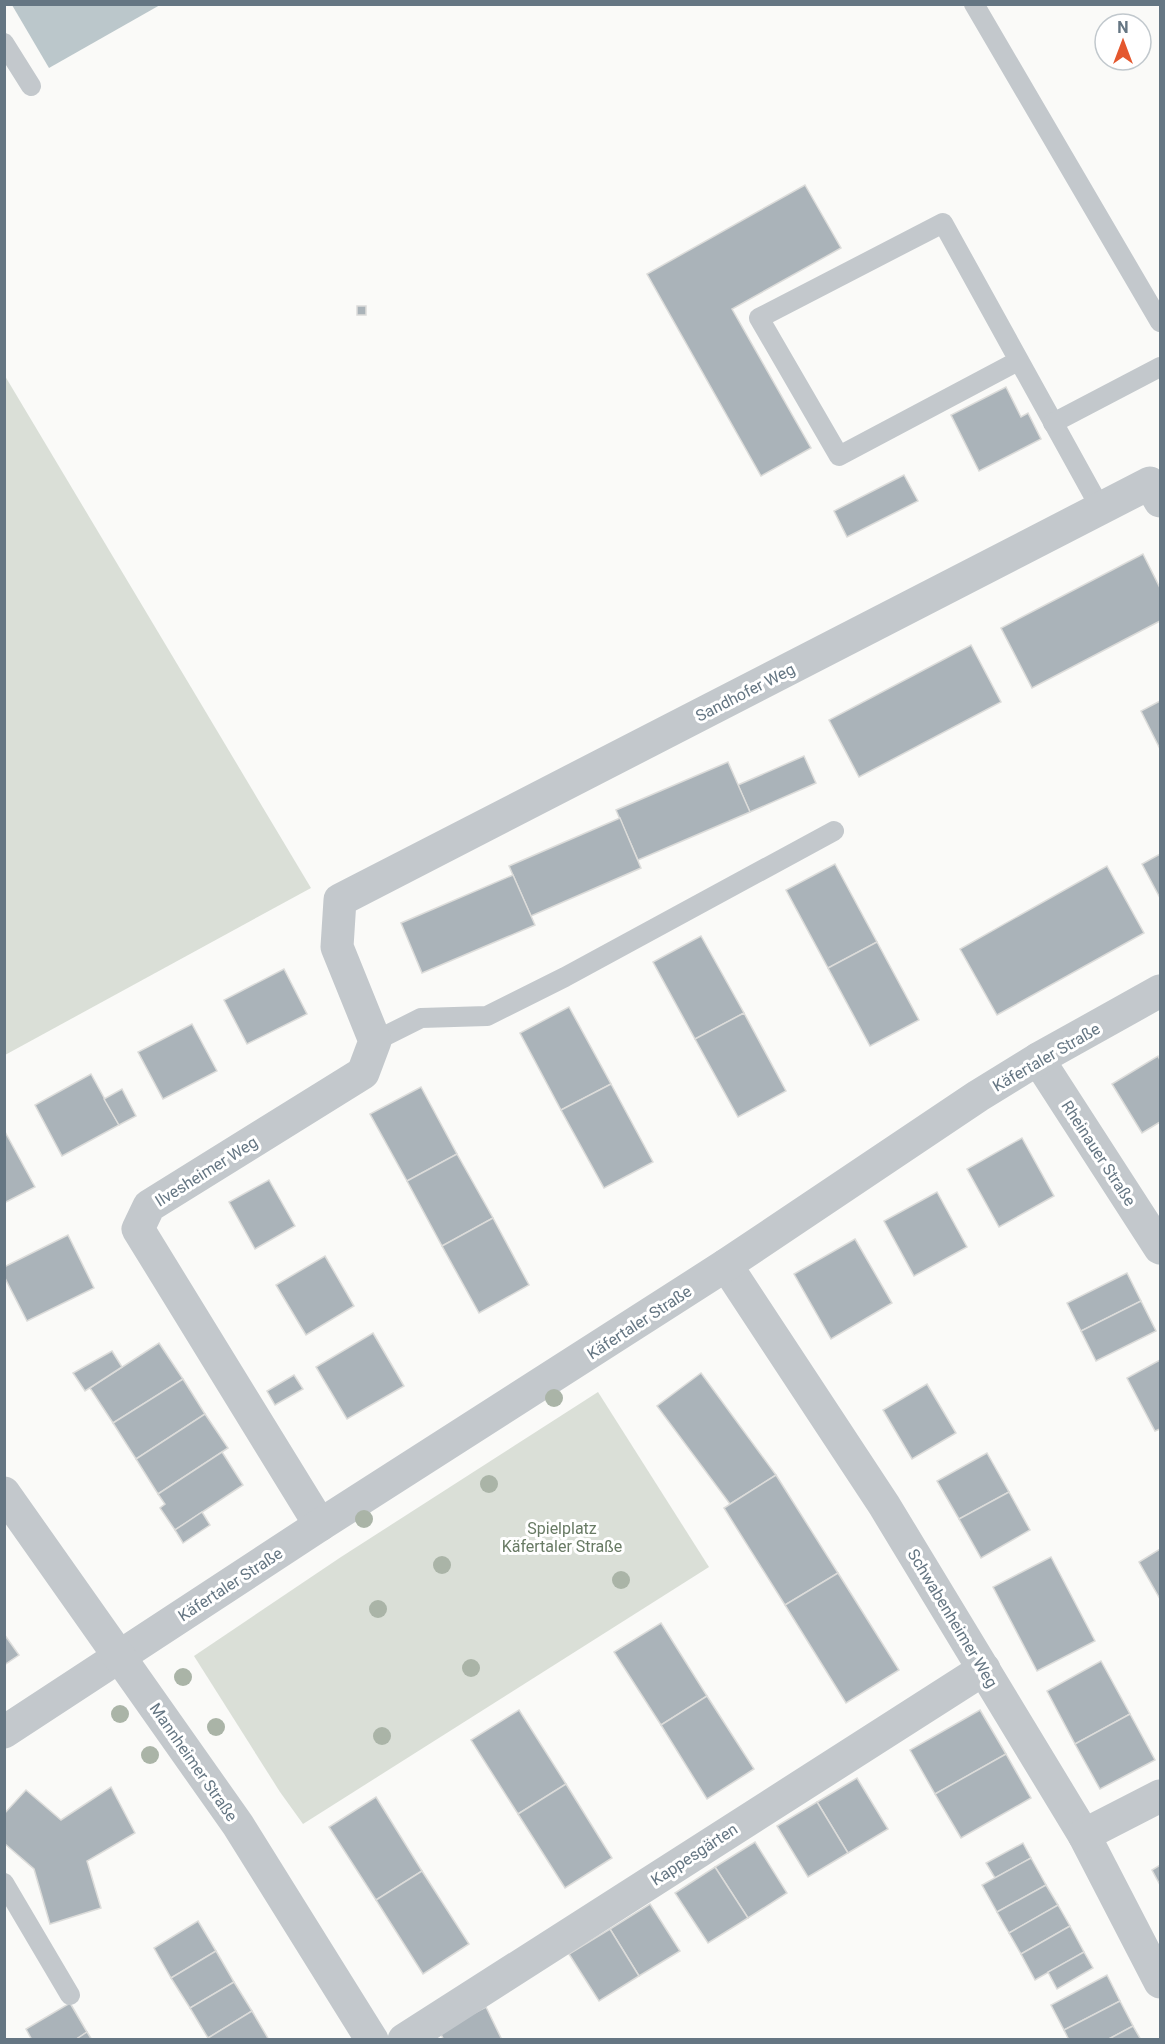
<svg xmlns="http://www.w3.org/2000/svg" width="1165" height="2044" viewBox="0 0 1165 2044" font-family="Roboto,sans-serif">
	<rect width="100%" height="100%" fill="#fafaf8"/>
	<g fill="#dadfd7">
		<path d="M5 376 311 888 5 1055H4Z"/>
		<path d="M598 1392 709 1567 303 1824 280 1792 194 1656 341 1557Z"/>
	</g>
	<path fill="#bbc7cb" d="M12 5H160L49 68Z"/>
	<g fill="#aab3b9" stroke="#dcdcda" stroke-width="1.5">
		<path d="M805 185 841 248 732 309 811 448 761 476 647 274Z"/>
		<rect x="357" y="306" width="9" height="9"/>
		<path d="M1006 387 1021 417 1028 413 1041 439 979 471 951 415Z"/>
		<path d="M904 475 918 501 847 537 834 511Z"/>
		<path d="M1143 554 1160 588V621L1032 688 1001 628Z"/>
		<path d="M971 645 1001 702 859 777 829 720Z"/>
		<path d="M1160 701V749L1141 711Z"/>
		<path d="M804 756 816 783 750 812 738 785Z"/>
		<path d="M728 762 750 812 638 860 616 810Z"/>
		<path d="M620 818 641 868 531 916 509 866Z"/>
		<path d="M1160 854V898L1142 864Z"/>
		<path d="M835 864 877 942 828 968 786 890Z"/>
		<path d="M1107 866 1144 933 997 1015 960 949Z"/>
		<path d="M513 875 535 925 422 973 401 923Z"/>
		<path d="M701 936 744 1013 695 1039 653 962Z"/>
		<path d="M877 942 919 1020 870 1046 828 968Z"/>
		<path d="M284 969 307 1014 247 1044 224 1000Z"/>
		<path d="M569 1007 611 1084 561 1110 520 1033Z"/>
		<path d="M744 1013 786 1091 738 1117 695 1039Z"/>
		<path d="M192 1024 217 1071 163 1099 138 1052Z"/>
		<path d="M1158 1056 1160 1060V1122L1142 1133 1112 1084Z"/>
		<path d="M91 1074 119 1125 62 1156 35 1105Z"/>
		<path d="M611 1084 653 1162 604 1188 561 1110Z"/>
		<path d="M421 1087 457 1154 407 1181 370 1114Z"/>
		<path d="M122 1089 136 1116 119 1125 104 1099Z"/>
		<path d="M4 1130 35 1187 4 1203Z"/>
		<path d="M1022 1138 1054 1196 999 1227 967 1169Z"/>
		<path d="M457 1154 493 1218 442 1246 407 1181Z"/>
		<path d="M269 1180 295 1226 255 1249 229 1202Z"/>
		<path d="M937 1192 967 1247 914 1276 884 1221Z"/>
		<path d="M493 1218 529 1285 479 1313 442 1246Z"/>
		<path d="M68 1235 94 1288 27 1321 4 1276V1267Z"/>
		<path d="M855 1239 892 1303 831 1339 794 1274Z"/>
		<path d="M325 1256 354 1306 306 1335 276 1285Z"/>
		<path d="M1127 1273 1141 1301 1081 1331 1067 1303Z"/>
		<path d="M1141 1301 1156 1331 1096 1361 1081 1331Z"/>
		<path d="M373 1333 404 1386 347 1419 316 1367Z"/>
		<path d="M159 1343 183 1379 113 1423 90 1388Z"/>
		<path d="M112 1351 122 1367 85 1391 73 1373Z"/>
		<path d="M1160 1360V1429L1155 1431 1127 1378Z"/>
		<path d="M701 1373 776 1475 730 1504 657 1406Z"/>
		<path d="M294 1375 303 1389 275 1405 267 1391Z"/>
		<path d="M183 1379 205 1414 136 1459 113 1423Z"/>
		<path d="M927 1384 956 1433 912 1459 883 1410Z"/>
		<path d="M205 1414 228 1448 158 1494 136 1459Z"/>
		<path d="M222 1452 243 1485 175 1530 160 1508 165 1504 158 1494Z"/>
		<path d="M987 1453 1009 1492 959 1519 937 1481Z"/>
		<path d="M776 1475 838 1573 785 1605 724 1508Z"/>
		<path d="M1009 1492 1030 1530 981 1558 959 1519Z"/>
		<path d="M202 1512 210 1525 183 1543 175 1530Z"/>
		<path d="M1160 1549V1599L1139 1562Z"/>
		<path d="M1051 1557 1095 1641 1037 1671 993 1587Z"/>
		<path d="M838 1573 899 1670 846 1703 785 1605Z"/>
		<path d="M661 1623 707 1696 661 1725 614 1652Z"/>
		<path d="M4 1634 19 1655 4 1665Z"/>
		<path d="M1101 1661 1130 1714 1075 1744 1047 1691Z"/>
		<path d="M707 1696 754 1769 707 1799 661 1725Z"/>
		<path d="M519 1710 566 1784 518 1814 471 1740Z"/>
		<path d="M980 1710 1006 1754 935 1794 910 1750Z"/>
		<path d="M1130 1714 1155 1760 1100 1789 1075 1744Z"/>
		<path d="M1006 1754 1031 1798 961 1838 935 1794Z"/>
		<path d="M857 1778 888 1829 848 1853 817 1802Z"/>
		<path d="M566 1784 612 1858 565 1888 518 1814Z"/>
		<path d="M111 1787 135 1833 87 1861 101 1908 50 1924 34 1869 4 1843V1814L26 1790 61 1820Z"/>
		<path d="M376 1797 422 1871 376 1900 329 1827Z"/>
		<path d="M817 1802 848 1853 808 1877 777 1826Z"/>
		<path d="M755 1842 787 1893 748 1918 715 1867Z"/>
		<path d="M1023 1843 1031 1858 995 1878 986 1863Z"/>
		<path d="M1031 1858 1046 1885 997 1912 982 1885Z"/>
		<path d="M1160 1865V1885L1152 1870Z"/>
		<path d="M715 1867 748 1918 708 1943 675 1893Z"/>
		<path d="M422 1871 469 1944 423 1974 376 1900Z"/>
		<path d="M1046 1885 1058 1905 1009 1933 997 1912Z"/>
		<path d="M650 1904 680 1951 639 1976 610 1929Z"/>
		<path d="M1058 1905 1070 1926 1021 1954 1009 1933Z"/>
		<path d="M198 1921 216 1951 171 1978 154 1948Z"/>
		<path d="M1070 1926 1084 1952 1035 1980 1021 1954Z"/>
		<path d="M610 1929 639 1976 599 2001 569 1954Z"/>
		<path d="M216 1951 234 1982 190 2008 171 1978Z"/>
		<path d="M1084 1952 1093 1968 1057 1989 1048 1972Z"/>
		<path d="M1107 1975 1120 2001 1064 2030 1051 2005Z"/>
		<path d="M234 1982 252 2011 208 2038 190 2008Z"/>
		<path d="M1120 2001 1133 2026 1107 2040H1069L1064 2030Z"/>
		<path d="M70 2003 87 2032 75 2040H32L26 2029Z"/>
		<path d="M486 2007 502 2040H444L439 2031Z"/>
		<path d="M252 2011 269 2040H209L208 2038Z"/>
		<path d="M1133 2026 1141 2040H1107Z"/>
		<path d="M87 2032 92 2040H75Z"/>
	</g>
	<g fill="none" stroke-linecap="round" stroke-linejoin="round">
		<g stroke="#c3c8cc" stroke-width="20">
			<path d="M974 4 1160 322"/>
			<path d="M4 43 31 86"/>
			<path d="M1018 361 839 456 759 318 943 223 1101 509"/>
			<path d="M1053 423 1160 367"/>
			<path d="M375 1041 421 1018 487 1016 565 977 834 831"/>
			<path d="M4 1883 70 1995"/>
		</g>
		<g stroke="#c3c8cc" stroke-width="33">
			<path d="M1038 1059 1160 1248"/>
			<path d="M726 1265 884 1505 1084 1835 1160 1982"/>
			<path d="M320 1525 138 1229 149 1206 363 1073 375 1041 337 947 340 900 1150 483 1160 501"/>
			<path d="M4 1732 320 1525 726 1265 978 1096 1038 1059 1160 991"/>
			<path d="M1084 1835 1160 1796"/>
			<path d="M404 2040 984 1669"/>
		</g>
		<path stroke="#c3c8cc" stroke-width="33" d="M4 1493 238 1825 372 2040"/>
	</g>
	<g fill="#aab4a7">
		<circle cx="554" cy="1398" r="9"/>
		<circle cx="489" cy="1484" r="9"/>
		<circle cx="364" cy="1519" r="9"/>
		<circle cx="442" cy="1565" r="9"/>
		<circle cx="621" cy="1580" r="9"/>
		<circle cx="378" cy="1609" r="9"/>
		<circle cx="471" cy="1668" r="9"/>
		<circle cx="183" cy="1677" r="9"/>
		<circle cx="120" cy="1714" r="9"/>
		<circle cx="216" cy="1727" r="9"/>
		<circle cx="382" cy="1736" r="9"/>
		<circle cx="150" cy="1755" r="9"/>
	</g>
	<g text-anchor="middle" stroke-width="6" stroke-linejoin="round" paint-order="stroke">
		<g font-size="16" fill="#657683" stroke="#fff">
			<text transform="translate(745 692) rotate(-27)" y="6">Sandhofer Weg</text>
			<text transform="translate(1046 1057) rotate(-30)" y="6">Käfertaler Straße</text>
			<text transform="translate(1099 1153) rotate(57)" y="6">Rheinauer Straße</text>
			<text transform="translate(206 1171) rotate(-32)" y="6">Ilvesheimer Weg</text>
			<text transform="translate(639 1322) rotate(-33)" y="6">Käfertaler Straße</text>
			<text transform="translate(230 1584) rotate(-33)" y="6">Käfertaler Straße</text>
			<text transform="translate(953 1618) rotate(59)" y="6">Schwabenheimer Weg</text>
			<text transform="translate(194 1762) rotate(55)" y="6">Mannheimer Straße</text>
			<text transform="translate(694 1854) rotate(-33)" y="6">Kappesgärten</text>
		</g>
		<g font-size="16" fill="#687a64" stroke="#fff">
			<text x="562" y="1534">Spielplatz<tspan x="562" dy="18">Käfertaler Straße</tspan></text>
		</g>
	</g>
	<rect width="1165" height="2044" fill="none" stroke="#657683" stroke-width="12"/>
	<g transform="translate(1123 42)"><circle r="28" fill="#ffffff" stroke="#c1c8cd" stroke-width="1.5"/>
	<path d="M0-4.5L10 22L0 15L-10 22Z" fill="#e4572e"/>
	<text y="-9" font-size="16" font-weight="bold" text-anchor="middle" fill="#657683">N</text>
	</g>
</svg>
